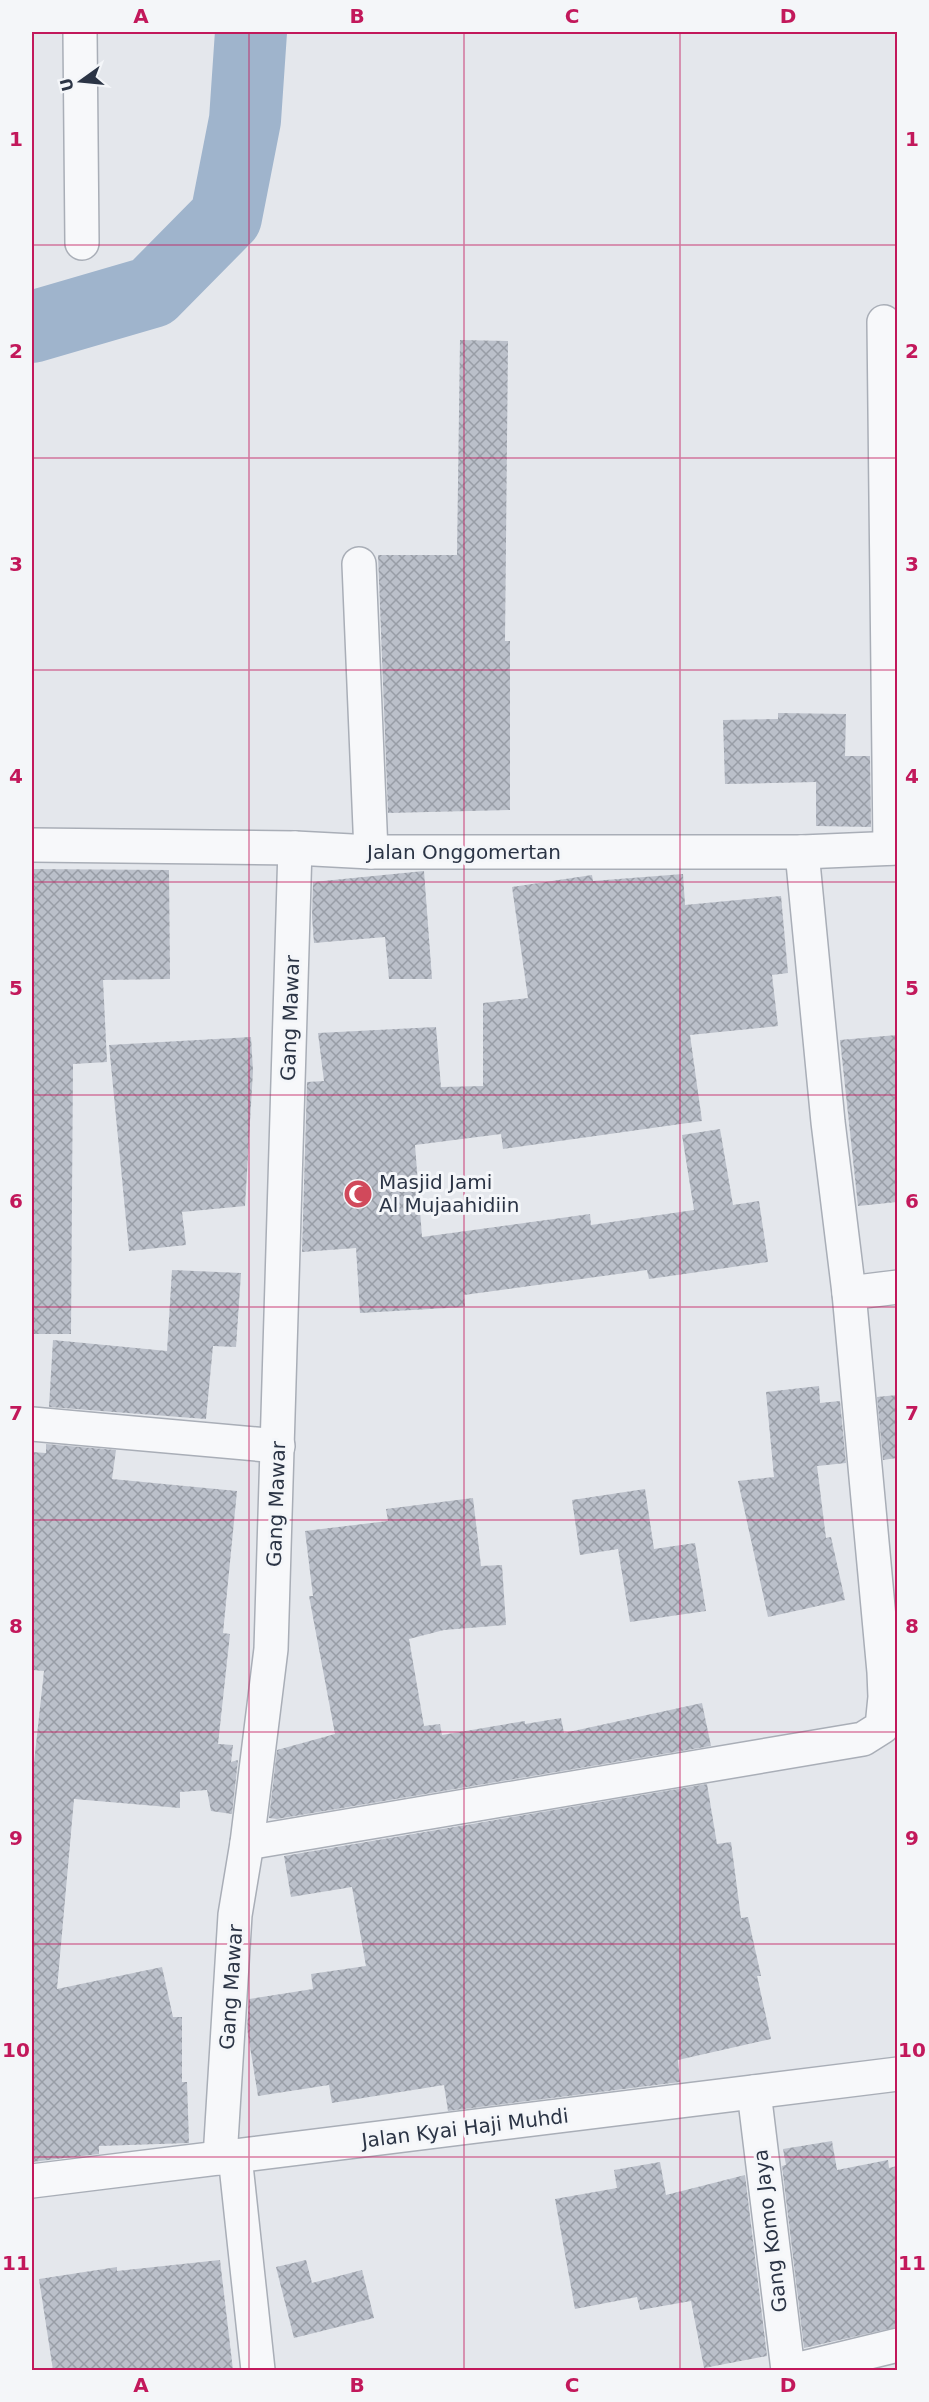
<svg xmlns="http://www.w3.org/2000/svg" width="929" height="2402" viewBox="0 0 929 2402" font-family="'DejaVu Sans',sans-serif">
	<defs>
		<pattern id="building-cross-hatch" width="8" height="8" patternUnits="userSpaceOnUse" patternTransform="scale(1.5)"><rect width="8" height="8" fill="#bbc0ca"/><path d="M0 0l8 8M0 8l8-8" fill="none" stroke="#989da6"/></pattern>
	</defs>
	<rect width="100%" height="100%" fill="#e4e7ec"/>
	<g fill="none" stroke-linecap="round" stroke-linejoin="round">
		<path stroke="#9fb4cc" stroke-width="72" d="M32 327 152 292 226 217 245 120 251 32"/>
	</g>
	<g fill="url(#building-cross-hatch)">
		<path d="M460 340 508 341 505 641H510V810L388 813 378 555H457Z"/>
		<path d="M778 713 846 714 845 756H870L871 827 816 826V782L725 784 723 720 778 719Z"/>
		<path d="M32 869 169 870 170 979 103 980 107 1062 73 1064 71 1334H32Z"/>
		<path d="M424 871 432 979H389L385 937 314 943 312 917 313 882Z"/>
		<path d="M683 874 685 905 781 896 788 973 772 975 778 1026 690 1035 702 1121 503 1149 501 1134 415 1145 422 1237 590 1214 591 1225 694 1210 682 1135 720 1129 733 1205 759 1201 768 1262 649 1279 647 1270 464 1295 465 1307 360 1313 356 1248 302 1252 307 1082 324 1081 318 1033 436 1027 441 1087 483 1086V1003L528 998 512 887 592 875 593 881Z"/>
		<path d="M897 1035V1202L858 1206 840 1040Z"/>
		<path d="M251 1037 253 1071 245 1206 182 1212 186 1245 129 1251 109 1045Z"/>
		<path d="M172 1270 241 1273 236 1347 213 1346 206 1419 49 1407 53 1340 167 1351Z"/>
		<path d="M819 1386 820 1403 840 1401 846 1463 817 1466 826 1538 831 1537 845 1600 768 1617 738 1481 774 1477 766 1392Z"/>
		<path d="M897 1395V1458L883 1460 877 1397Z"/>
		<path d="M46 1444 116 1450 112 1479 237 1491 223 1633 230 1634 218 1744 233 1745 231 1762 238 1760 232 1814 211 1811 207 1790 180 1792V1808L74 1799 57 1989 162 1967 173 2017H182V2082H187L189 2143 99 2146V2154L32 2162V1781L44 1671 32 1670V1452L46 1453Z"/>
		<path d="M645 1489 654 1549 695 1543 706 1611 630 1622 618 1549 580 1555 572 1500Z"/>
		<path d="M473 1498 481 1566 502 1565 506 1625 444 1630 409 1639 424 1726 440 1724 442 1735 525 1721V1724L561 1718 564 1733 702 1703 711 1746 277 1819 269 1818 277 1750 335 1734 309 1596H313L305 1531 388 1521 386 1509Z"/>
		<path d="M707 1784 717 1844 731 1842 741 1918 748 1917 761 1976H757L771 2039 678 2060 680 2082 448 2111 444 2085 332 2103 329 2085 258 2096 247 2028 249 1999 313 1989 311 1974 366 1966 352 1887 291 1897 284 1856Z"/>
		<path d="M832 2141 837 2170 888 2160 889 2168 897 2166V2327L804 2348 782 2166 786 2165 783 2149Z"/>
		<path d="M660 2162 666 2195 745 2175 767 2356 704 2368 691 2301 640 2310 637 2297 575 2309 555 2199 617 2188 614 2170Z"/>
		<path d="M220 2260 233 2370H53L39 2279 117 2267V2271Z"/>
		<path d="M306 2260 312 2283 362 2270 374 2318 294 2338 276 2267Z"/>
	</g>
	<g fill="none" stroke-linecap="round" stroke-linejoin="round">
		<g stroke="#a9aeb7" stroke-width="36">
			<g id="minor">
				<path d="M80 32 82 243"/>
				<path d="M884 322 890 848"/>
				<path d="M359 564 371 852"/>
				<path d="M32 845 295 848 371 852H802L898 848"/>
				<path d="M849 1293 898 1287"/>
				<path d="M32 1424 278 1446"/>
				<path d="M247 1843 863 1739 882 1727 885 1697 884 1672 849 1293 828 1122 802 852"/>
				<path d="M754 2092 788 2370"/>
				<path d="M235 2156 258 2370"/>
				<path d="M220 2158 235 1915 247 1843 271 1649 295 848"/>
				<path d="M32 2181 898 2074"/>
				<path d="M795 2370 898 2345"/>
			</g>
		</g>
		<use href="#minor" stroke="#f7f8fa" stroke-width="33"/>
	</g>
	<path fill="none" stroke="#c2185b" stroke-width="1.5" stroke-opacity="0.55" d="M249 32V2370M464 32V2370M680 32V2370M32 245H898M32 458H898M32 670H898M32 882H898M32 1095H898M32 1307H898M32 1520H898M32 1732H898M32 1944H898M32 2157H898"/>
	<defs>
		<g id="mosque-disc" transform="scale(1.5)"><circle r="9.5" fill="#d1495b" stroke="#f4f6f9"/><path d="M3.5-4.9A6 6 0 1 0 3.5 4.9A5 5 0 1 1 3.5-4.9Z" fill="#fff"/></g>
	</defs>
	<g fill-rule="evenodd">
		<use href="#mosque-disc" x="358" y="1194"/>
	</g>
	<g text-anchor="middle" stroke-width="6" stroke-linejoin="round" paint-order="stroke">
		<g font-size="20" fill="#2b3445" stroke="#f4f6f9">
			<text x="464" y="859">Jalan Onggomertan</text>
			<text transform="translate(290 1018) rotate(-88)" y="7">Gang Mawar</text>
			<text transform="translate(276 1504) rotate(-88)" y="7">Gang Mawar</text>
			<text transform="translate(231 1987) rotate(-86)" y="7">Gang Mawar</text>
			<text transform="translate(465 2128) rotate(-7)" y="7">Jalan Kyai Haji Muhdi</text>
			<text transform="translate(770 2231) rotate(-97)" y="7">Gang Komo Jaya</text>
		</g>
		<g font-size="20" fill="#2b3445" stroke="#f4f6f9" text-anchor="start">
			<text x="379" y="1189">Masjid Jami<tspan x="379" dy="23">Al Mujaahidiin</tspan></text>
		</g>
	</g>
	<rect width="929" height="2402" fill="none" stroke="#f4f6f9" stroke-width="66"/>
	<g transform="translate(81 81) rotate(255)" stroke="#f4f6f9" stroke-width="4.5" paint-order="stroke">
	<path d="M0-4.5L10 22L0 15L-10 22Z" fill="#2b3445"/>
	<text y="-9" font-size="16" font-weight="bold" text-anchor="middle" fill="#2b3445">U</text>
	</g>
	<rect x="33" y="33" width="863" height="2336" fill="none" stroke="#c2185b" stroke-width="2"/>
	<g font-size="20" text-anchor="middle" font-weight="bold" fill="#c2185b">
		<text x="141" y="23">A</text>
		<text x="357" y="23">B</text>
		<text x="572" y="23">C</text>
		<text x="788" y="23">D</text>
		<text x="16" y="146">1</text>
		<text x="912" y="146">1</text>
		<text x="16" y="358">2</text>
		<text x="912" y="358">2</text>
		<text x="16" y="571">3</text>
		<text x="912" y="571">3</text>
		<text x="16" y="783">4</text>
		<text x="912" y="783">4</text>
		<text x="16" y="995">5</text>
		<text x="912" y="995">5</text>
		<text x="16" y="1208">6</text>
		<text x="912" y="1208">6</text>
		<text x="16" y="1420">7</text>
		<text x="912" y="1420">7</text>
		<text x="16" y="1633">8</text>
		<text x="912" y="1633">8</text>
		<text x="16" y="1845">9</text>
		<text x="912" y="1845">9</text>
		<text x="16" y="2057">10</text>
		<text x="912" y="2057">10</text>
		<text x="16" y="2270">11</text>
		<text x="912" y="2270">11</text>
		<text x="141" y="2392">A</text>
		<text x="357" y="2392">B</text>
		<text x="572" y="2392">C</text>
		<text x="788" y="2392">D</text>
	</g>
</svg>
